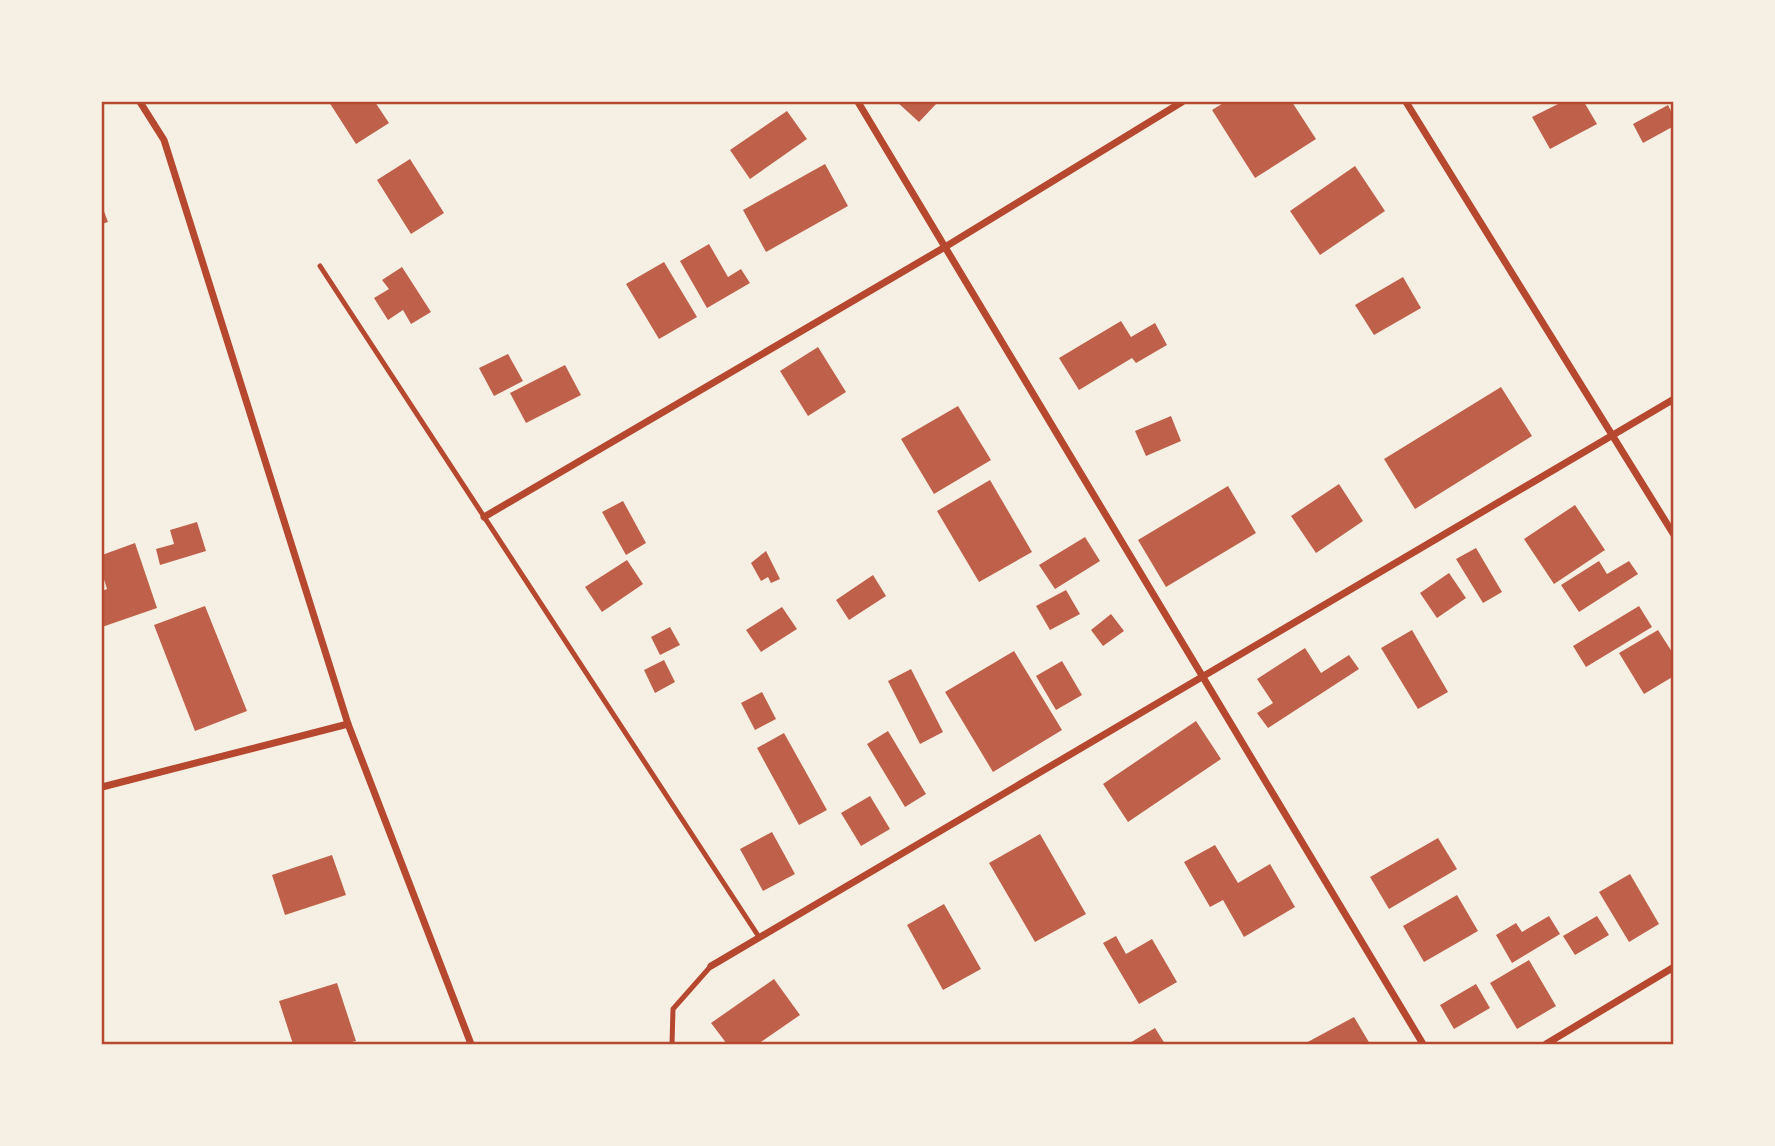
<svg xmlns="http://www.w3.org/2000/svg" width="1775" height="1146" viewBox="0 0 1775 1146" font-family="'PT Sans',sans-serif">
	<rect width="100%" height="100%" fill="#f6efe4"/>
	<g fill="#bf614a">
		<path d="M329 102H375L389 123 356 144Z"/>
		<path d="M897 102H938L919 122Z"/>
		<path d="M1225 102H1292L1316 139 1255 178 1212 110Z"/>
		<path d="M1562 102H1584L1597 124 1550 149 1532 117Z"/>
		<path d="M1668 105 1674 117V126L1643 143 1633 124Z"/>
		<path d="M787 111 807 139 750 179 730 150Z"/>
		<path d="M410 159 444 213 411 234 377 180Z"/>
		<path d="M825 164 848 206 766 252 743 210Z"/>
		<path d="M1355 166 1385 211 1320 255 1290 211Z"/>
		<path d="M102 206 108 222 102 224Z"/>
		<path d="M709 244 728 277 741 269 750 283 707 308 680 261Z"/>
		<path d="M664 262 697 317 659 339 626 284Z"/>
		<path d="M402 267 431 312 411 324 403 310 388 320 374 298 389 289 382 280Z"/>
		<path d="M1403 277 1421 308 1374 335 1355 305Z"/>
		<path d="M1121 321 1131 337 1155 323 1167 345 1136 363 1132 358 1079 390 1059 358Z"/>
		<path d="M818 347 846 392 808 416 780 371Z"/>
		<path d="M508 354 523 381 494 396 479 368Z"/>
		<path d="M565 365 581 395 526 423 510 393Z"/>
		<path d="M1501 387 1532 436 1415 509 1384 459Z"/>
		<path d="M958 406 991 460 934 494 901 439Z"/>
		<path d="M1171 416 1181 441 1146 456 1135 431Z"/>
		<path d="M990 480 1032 552 979 582 937 511Z"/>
		<path d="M1339 484 1363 521 1316 553 1291 516Z"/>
		<path d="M1228 486 1256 533 1166 587 1138 540Z"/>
		<path d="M623 501 646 543 626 555 602 512Z"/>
		<path d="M1575 505 1605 550 1554 584 1524 539Z"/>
		<path d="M197 522 206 551 160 565 156 549 174 544 170 530Z"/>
		<path d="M1085 537 1100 561 1055 589 1039 565Z"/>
		<path d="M135 543 157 608 102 627V591L107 589 102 573V555Z"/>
		<path d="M1476 548 1502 592 1483 603 1456 559Z"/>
		<path d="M766 551 780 579 771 583 768 577 761 581 751 563Z"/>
		<path d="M627 560 643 584 602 612 585 587Z"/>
		<path d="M1599 561 1607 574 1629 561 1638 574 1579 612 1561 585Z"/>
		<path d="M1449 573 1466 598 1437 618 1420 593Z"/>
		<path d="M873 575 886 596 849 620 836 600Z"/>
		<path d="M1066 590 1080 614 1050 630 1036 606Z"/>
		<path d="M205 606 247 711 195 731 154 625Z"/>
		<path d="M1639 606 1652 627 1586 667 1573 646Z"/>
		<path d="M782 607 797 629 761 652 746 630Z"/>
		<path d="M1111 614 1124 631 1103 646 1091 630Z"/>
		<path d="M670 627 680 645 660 655 651 637Z"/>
		<path d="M1412 630 1448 692 1418 709 1381 648Z"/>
		<path d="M1658 630 1674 655V676L1644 694 1619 653Z"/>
		<path d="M1305 648 1321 673 1349 655 1359 669 1268 728 1257 713 1273 703 1257 679Z"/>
		<path d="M1014 651 1062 730 993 772 945 692Z"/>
		<path d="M664 660 675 682 655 693 644 670Z"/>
		<path d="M1062 661 1082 695 1056 710 1036 676Z"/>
		<path d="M911 669 943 732 920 744 888 681Z"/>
		<path d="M762 692 776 719 755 730 741 703Z"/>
		<path d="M1196 721 1221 759 1128 822 1103 784Z"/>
		<path d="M888 731 926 794 905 807 867 744Z"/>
		<path d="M784 733 827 810 799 825 757 748Z"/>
		<path d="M870 796 890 829 861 846 841 813Z"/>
		<path d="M772 832 795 874 763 891 740 849Z"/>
		<path d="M1040 834 1086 914 1035 942 989 863Z"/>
		<path d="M1438 838 1457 869 1389 909 1370 877Z"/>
		<path d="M1215 845 1238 883 1270 864 1295 907 1244 937 1223 900 1210 907 1184 862Z"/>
		<path d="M332 855 346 895 285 915 272 875Z"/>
		<path d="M1630 874 1659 924 1629 942 1599 892Z"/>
		<path d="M1457 895 1478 931 1424 962 1403 926Z"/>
		<path d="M944 904 981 969 943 990 907 925Z"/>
		<path d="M1549 916 1560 934 1512 963 1496 935 1516 923 1522 932Z"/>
		<path d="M1597 916 1609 935 1575 955 1563 936Z"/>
		<path d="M1116 936 1126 954 1152 939 1177 982 1139 1004 1103 943Z"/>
		<path d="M1529 960 1556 1006 1517 1029 1490 983Z"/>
		<path d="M774 979 800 1015 758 1044H727L711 1023Z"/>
		<path d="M337 983 356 1041 344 1044H293L279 1001Z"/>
		<path d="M1476 984 1490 1008 1454 1029 1440 1005Z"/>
		<path d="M1354 1017 1370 1044H1304Z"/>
		<path d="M1155 1028 1165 1044H1128Z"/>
	</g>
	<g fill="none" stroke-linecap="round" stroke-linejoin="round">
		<g stroke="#b5482f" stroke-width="5">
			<path d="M320 266 759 937"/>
			<path d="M672 1044 673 1009 711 966"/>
		</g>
		<g stroke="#b5482f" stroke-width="7">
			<path d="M140 102 164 140 348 724 471 1044"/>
			<path d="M858 102 1423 1044"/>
			<path d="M1406 102 1674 535"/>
			<path d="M484 517 945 247 1182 102"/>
			<path d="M102 787 348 724"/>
			<path d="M711 966 1674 399"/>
			<path d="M1546 1044 1674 967"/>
		</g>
	</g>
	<rect width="1775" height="1146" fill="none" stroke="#f6efe4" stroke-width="206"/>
	<rect x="103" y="103" width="1569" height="940" fill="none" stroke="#b5482f" stroke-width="2.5"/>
</svg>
